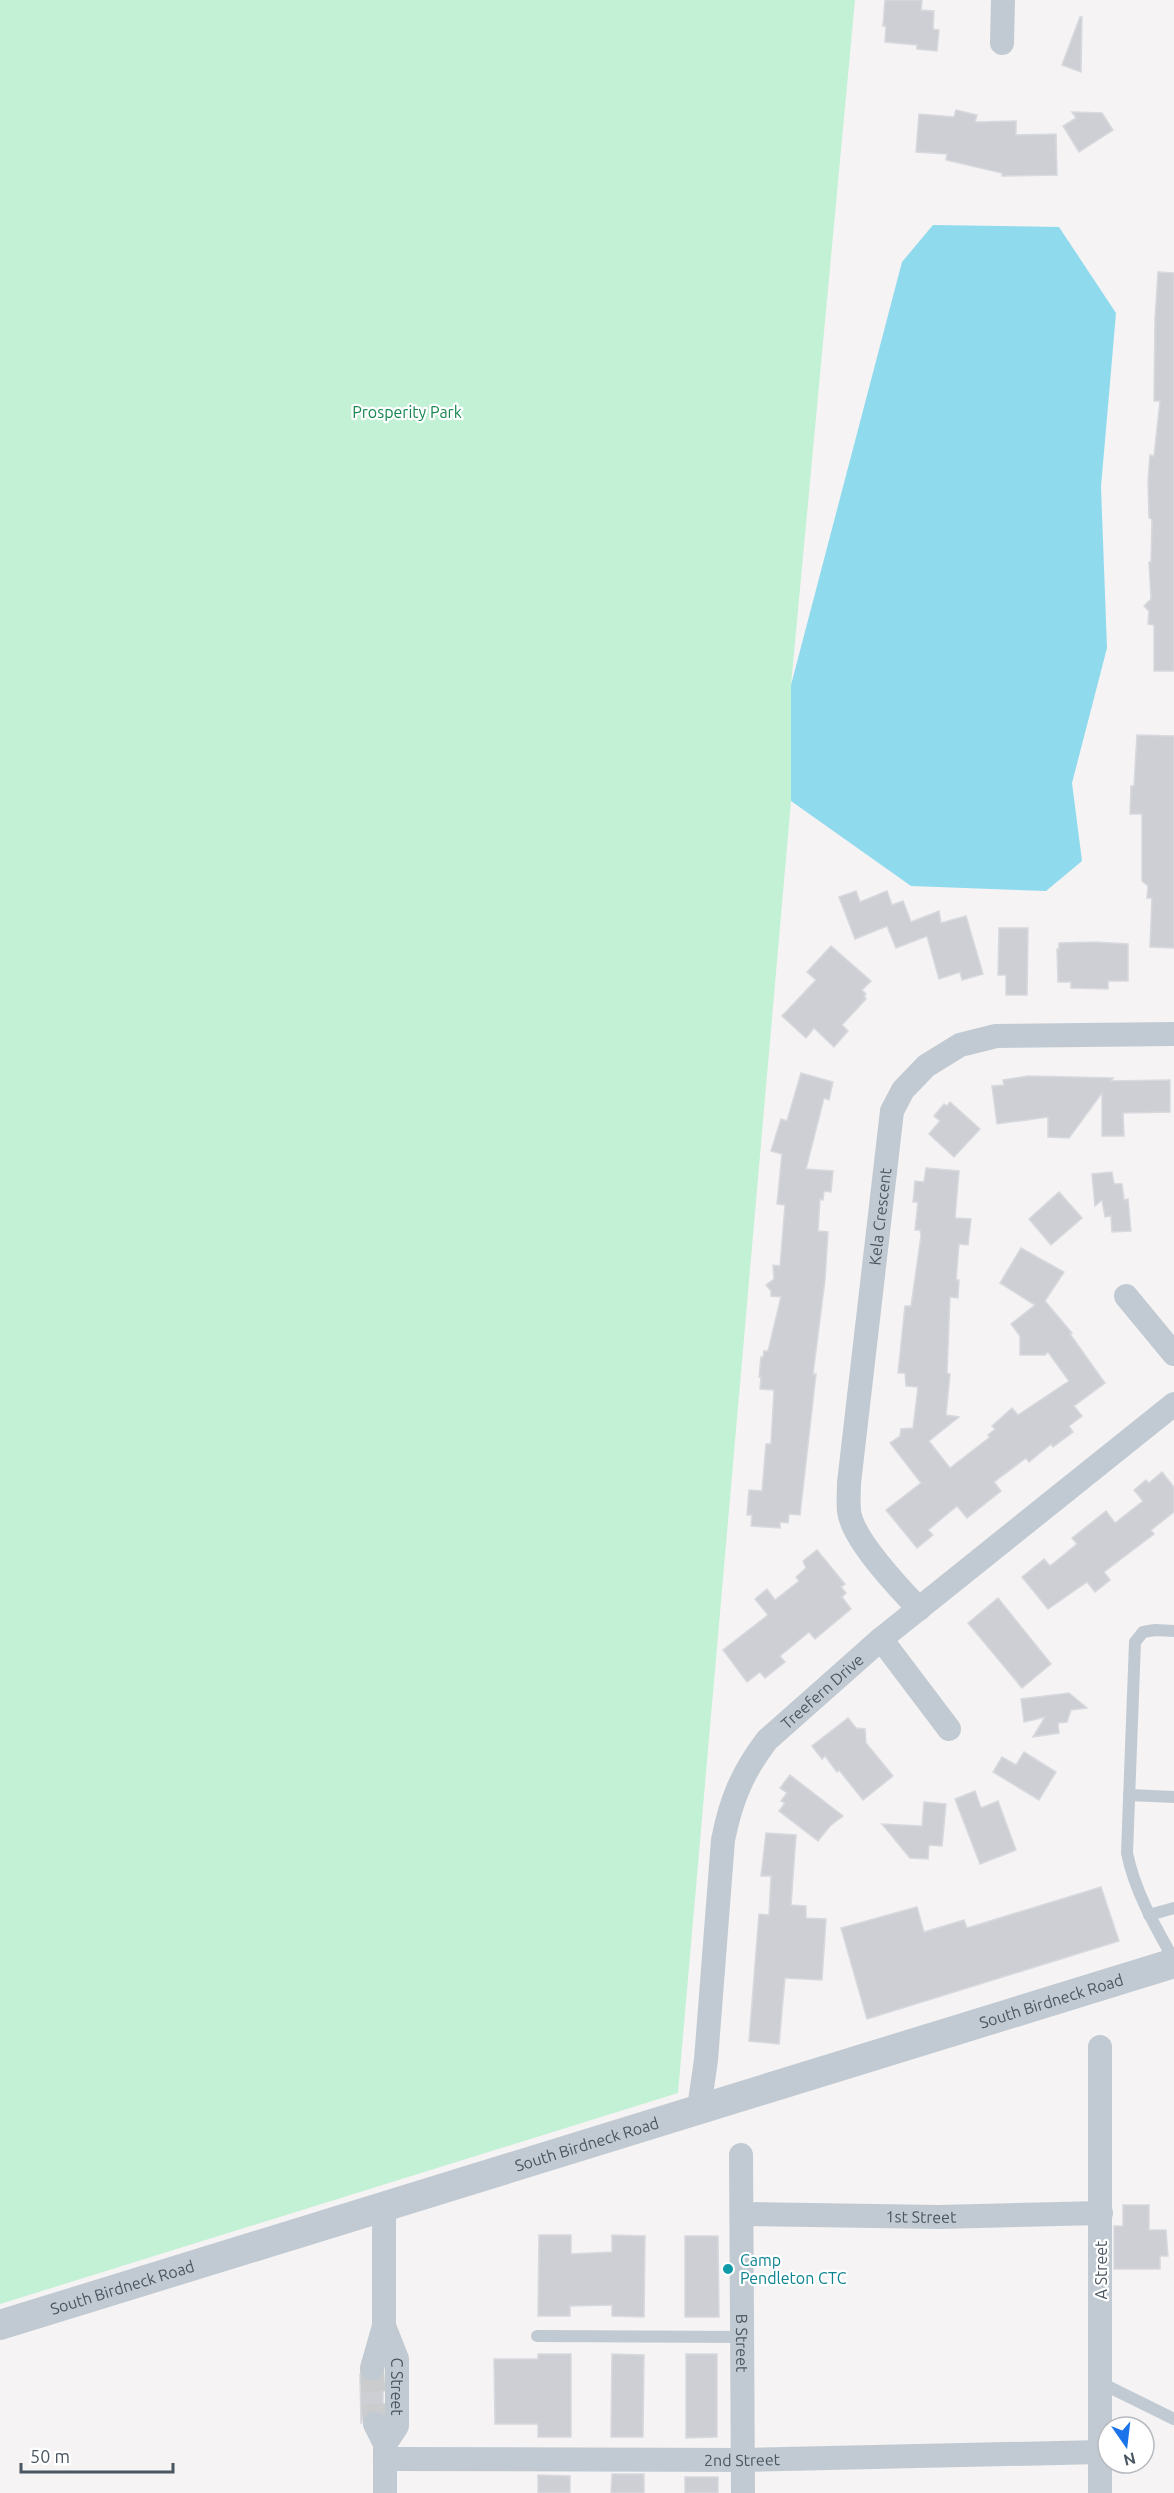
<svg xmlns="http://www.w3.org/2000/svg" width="1174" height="2493" viewBox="0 0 1174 2493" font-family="Ubuntu,sans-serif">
	<rect width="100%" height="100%" fill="#f5f3f3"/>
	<path fill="#c3f1d5" d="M0 0H855L791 685V801L678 2093 0 2304Z"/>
	<path fill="#90daee" d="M933 225 1059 227 1116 313 1101 487 1107 648 1072 783 1082 861 1046 891 911 886 791 801V685L902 262Z"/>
	<g fill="#cdcfd5" stroke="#d7d9de" stroke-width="1.5">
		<path d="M885 0H922L921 10 934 11 933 29 939 30 937 51 917 49V45L885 42 886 26H883Z"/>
		<path d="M1080 17H1082L1081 72 1062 65Z"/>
		<path d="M956 110 977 115 975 122 1016 121V135L1056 134 1057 175 1002 176V173L946 160 947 154 916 152 919 114 954 117Z"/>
		<path d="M1072 112 1102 113 1113 130 1079 152 1063 126 1076 118Z"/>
		<path d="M1158 272 1174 273V671H1154V625L1148 624 1149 611 1144 606 1151 599 1149 562H1151L1152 519 1149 518 1148 481 1150 455 1154 456 1160 401H1154L1155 319Z"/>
		<path d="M1137 735 1174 736V948L1150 947 1152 898H1147L1148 886 1142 881V814H1130L1131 786H1134Z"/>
		<path d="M856 891 860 902 887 891 892 905 903 901 911 922 939 911 941 923 966 916 983 974 962 980 960 972 939 979 927 936 896 948 887 926 855 939 839 897Z"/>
		<path d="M999 928H1028L1027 995H1006V975H998Z"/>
		<path d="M1095 942 1128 944V981H1108V989L1071 988V982H1058L1057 949H1059V943Z"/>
		<path d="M831 946 871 981 862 990 866 994 864 996 866 999 842 1025 848 1031 834 1047 814 1028 806 1038 782 1016 816 980 807 972Z"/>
		<path d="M801 1073 833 1082 829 1100 824 1098 806 1169 833 1171 831 1192 824 1191 823 1200 820 1199 818 1231 828 1232 825 1280 813 1374H816L800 1515 789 1514 788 1523 780 1522V1528L751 1526 752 1515H747L749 1490 762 1491 766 1444H771L774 1390 760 1389 761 1377H759L761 1357H763L764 1351H768L781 1297 771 1296V1291L766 1285 774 1279 773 1265 780 1266 785 1205 777 1204 782 1154 771 1151 781 1119 787 1121Z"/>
		<path d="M1028 1076 1113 1078 1111 1081 1170 1080V1112L1123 1113 1124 1136H1102V1093L1069 1138 1048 1137V1117L997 1124 992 1086 1004 1085 1003 1080Z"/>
		<path d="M950 1102 980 1129 954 1157 929 1134 940 1121 934 1116 944 1104 947 1106Z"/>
		<path d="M926 1168 959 1171 955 1218 971 1219 968 1245 959 1244 956 1280H959L958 1298 950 1297 947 1373 950 1374 946 1415 959 1417 929 1441 950 1468 990 1437 988 1435 995 1429 992 1426 1012 1408 1018 1415 1069 1381 1048 1352 1045 1355H1020V1336L1011 1324 1035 1305 1000 1283 1021 1248 1064 1272 1045 1301 1072 1333 1070 1334 1105 1383 1074 1406 1082 1416 1069 1426 1073 1432 1053 1447 1051 1444 1029 1462 1026 1458 994 1482 1001 1491 967 1518 957 1506 928 1530 933 1535 917 1548 886 1510 921 1483 890 1443 900 1436 901 1429 913 1428 918 1387 906 1386 905 1373H898L905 1306H911L921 1236 920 1230H915L918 1202H913L915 1181 924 1182Z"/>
		<path d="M1112 1172 1114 1184H1122L1124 1200 1128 1199 1131 1231 1112 1232 1111 1216 1105 1217 1102 1200 1095 1206 1092 1174Z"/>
		<path d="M1059 1192 1082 1218 1051 1245 1029 1219Z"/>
		<path d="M1162 1472 1174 1487V1512L1151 1530 1154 1534 1104 1572 1110 1580 1095 1592 1087 1582 1048 1609 1022 1577 1044 1559 1050 1566 1077 1544 1072 1538 1106 1511 1115 1523 1143 1501 1134 1490 1146 1480 1149 1483Z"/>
		<path d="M817 1550 845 1584 841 1587 846 1593 842 1597 851 1609 815 1639 809 1632 780 1656 785 1662 765 1678 760 1672 747 1682 723 1650 768 1615 755 1599 767 1589 775 1600 799 1581 796 1577 806 1568 803 1561Z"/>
		<path d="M998 1598 1051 1664 1022 1688 968 1623Z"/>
		<path d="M1069 1693 1087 1708 1071 1710 1067 1722 1058 1723 1059 1733 1033 1737 1045 1717 1024 1722 1021 1699Z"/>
		<path d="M848 1718 856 1728 865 1729 866 1743 893 1776 863 1800 839 1770 837 1772 825 1756 822 1759 812 1746Z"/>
		<path d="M1024 1752 1056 1772 1039 1800 993 1772 1002 1757 1016 1765Z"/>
		<path d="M790 1775 843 1816 830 1826 818 1841 779 1811 785 1803 781 1801 787 1793 780 1788Z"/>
		<path d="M975 1791 981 1808 998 1801 1016 1850 980 1864 955 1799Z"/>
		<path d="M924 1802 946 1804 942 1846 929 1845 928 1859 910 1858 882 1824 922 1826Z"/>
		<path d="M766 1833 796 1835 791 1905 806 1906V1918L826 1919 822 1980 785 1978 779 2044 749 2041 759 1914 769 1915 771 1876H761Z"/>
		<path d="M1101 1887 1119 1941 867 2019 841 1928 917 1907 924 1932 964 1920 967 1928Z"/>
		<path d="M1123 2205H1149V2230H1166L1168 2256H1160V2269H1114V2226H1123Z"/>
		<path d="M539 2235H571V2254L612 2252V2235L645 2236 644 2317 612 2316V2305L570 2306V2316H538Z"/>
		<path d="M685 2236H718L719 2317H685Z"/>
		<path d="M538 2354H571V2437H538V2424H495L494 2359H538Z"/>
		<path d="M612 2354 644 2355 643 2437H611Z"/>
		<path d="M686 2354H717V2437L686 2438Z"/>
		<path d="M360 2375 369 2382H376L383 2377V2412L375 2410 368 2412 363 2417 361 2424Z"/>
		<path d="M612 2474H644V2493H611Z"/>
		<path d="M538 2475 570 2476V2493H538Z"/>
		<rect x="685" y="2477" width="33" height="16"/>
	</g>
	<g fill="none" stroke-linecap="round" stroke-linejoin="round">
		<path stroke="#caccce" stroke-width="24" stroke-dasharray="24 12" stroke-linecap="butt" d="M372 2368 375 2424"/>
		<g stroke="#c1cad2" stroke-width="12">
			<path d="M1174 1631 1155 1630 1143 1632 1135 1642 1127 1853C1135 1892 1155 1926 1174 1960"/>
			<path d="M1129 1795 1174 1797"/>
			<path d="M1149 1915 1174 1908"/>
			<path d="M537 2336 743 2337"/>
			<path d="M1101 2383 1174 2419"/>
		</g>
		<g stroke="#c1cad2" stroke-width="24">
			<path d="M1002 43 1003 0"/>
			<path d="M1126 1296 1174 1354"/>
			<path id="s1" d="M919 1609C899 1588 852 1539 849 1511 848 1502 849 1492 849 1483L892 1111 903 1090 926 1066 960 1045 996 1036 1174 1034"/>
			<path d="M881 1639 949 1729"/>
			<path id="s2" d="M699 2108 706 2060 723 1840C731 1800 742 1773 767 1740L881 1639 1174 1404"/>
			<path id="s3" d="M741 2155 743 2493"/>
			<path id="s4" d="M743 2214 938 2217 1101 2213"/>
			<path id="s5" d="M384 2326 397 2359V2426L385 2444"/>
			<path d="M372 2368 384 2326V2207"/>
			<path d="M375 2424 385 2444V2493"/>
			<path id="s6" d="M385 2459 743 2460 1100 2452"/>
			<path d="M1100 2493V2047"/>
		</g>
		<path stroke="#c1cad2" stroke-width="30" id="s7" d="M0 2325 1174 1963"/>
	</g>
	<circle fill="#0f9aa8" stroke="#fff" stroke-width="2" cx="728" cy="2269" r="6"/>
	<g text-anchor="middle" stroke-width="4.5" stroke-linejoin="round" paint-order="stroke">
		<g font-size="16" fill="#17864f" stroke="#fff">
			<text x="407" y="418">Prosperity Park</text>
		</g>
		<g font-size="16" fill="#4a5661" stroke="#fff">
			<text dy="6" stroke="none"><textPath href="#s1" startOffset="418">Kela Crescent</textPath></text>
			<text dy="6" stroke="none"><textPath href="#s2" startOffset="453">Treefern Drive</textPath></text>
			<text dy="6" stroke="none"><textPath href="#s7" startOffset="1100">South Birdneck Road</textPath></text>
			<text dy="6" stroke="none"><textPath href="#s7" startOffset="614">South Birdneck Road</textPath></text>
			<text dy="6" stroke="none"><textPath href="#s4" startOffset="178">1st Street</textPath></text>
			<text transform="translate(1101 2270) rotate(-90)" y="6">A Street</text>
			<text dy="6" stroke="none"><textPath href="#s7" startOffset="128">South Birdneck Road</textPath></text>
			<text dy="6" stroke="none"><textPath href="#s3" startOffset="188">B Street</textPath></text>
			<text dy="6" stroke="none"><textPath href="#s5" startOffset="63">C Street</textPath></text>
			<text dy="6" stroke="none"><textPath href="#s6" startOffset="357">2nd Street</textPath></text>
		</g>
		<g font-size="16" fill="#0d838f" stroke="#fff" text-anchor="start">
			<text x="740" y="2266">Camp<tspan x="740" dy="18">Pendleton CTC</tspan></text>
		</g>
	</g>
	<g transform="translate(1126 2445) rotate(166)"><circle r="28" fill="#ffffff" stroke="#b7bbc0" stroke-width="1.5"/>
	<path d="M0-4.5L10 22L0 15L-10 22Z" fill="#1a73e8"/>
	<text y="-9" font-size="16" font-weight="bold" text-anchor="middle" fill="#4a5661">N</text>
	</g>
	<path d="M21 2463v9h152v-9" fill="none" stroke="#4a5661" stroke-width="3"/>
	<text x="30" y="2463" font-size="18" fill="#4a5661" stroke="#ffffff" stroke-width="4.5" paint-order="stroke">50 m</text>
</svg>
